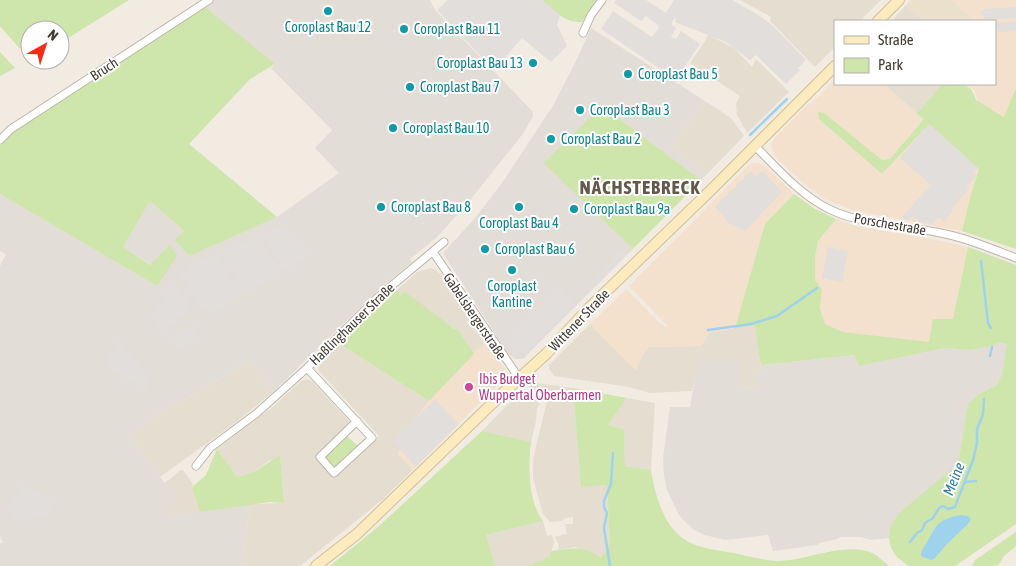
<svg xmlns="http://www.w3.org/2000/svg" width="1016" height="566" viewBox="0 0 1016 566" font-family="'Asap Condensed',sans-serif">
	<rect width="100%" height="100%" fill="#f1ebe2"/>
	<g fill="#e4ddd0">
		<path d="M740 0H881L860 21H835V47L815 67 770 21 771 17Z"/>
		<path d="M906 5 923 21H892Z"/>
		<path d="M708 35 734 48 752 67 756 59 789 92 747 133 737 115 736 104 740 96 690 63 705 41Z"/>
		<path d="M884 84H942L917 114Z"/>
		<path d="M705 101 731 118 744 136 707 174 671 147Z"/>
		<path d="M431 268 436 270 443 277 486 343 474 354 457 328 456 329 426 309 406 293 402 296 397 290 417 272Z"/>
		<path d="M590 324 636 370 642 356 649 347 701 346 709 333 755 324 760 361 762 365 761 372 757 374V388L739 387 699 360 692 391 650 393 629 387 554 376 549 369V365Z"/>
		<path d="M340 344 429 401 409 428 398 454 413 470 382 500 300 566H241L251 504 284 503 280 456 267 462 254 472 237 477 217 449 274 406 300 382 306 379 312 381 349 421 347 427 315 457 334 477 379 436 318 370 321 362Z"/>
		<path d="M249 361 273 392 235 423 160 477 132 437 159 413 186 399Z"/>
		<path d="M528 382 573 388 581 486 607 485 610 547 601 558 575 547 559 550 558 543 555 537 567 534 565 524H573V517L565 518 561 521 553 522H550L543 514 533 478V459L547 401 528 386Z"/>
		<path d="M524 388 540 404 537 408 536 421 531 442 482 431Z"/>
		<path d="M627 398 655 403 651 470 625 466 624 429 608 425Z"/>
		<path d="M182 469 193 484 192 487 200 512 172 516 166 509 169 488 165 483Z"/>
		<path d="M543 521 547 536 552 535 554 542 550 556 529 566H495L486 535Z"/>
	</g>
	<g fill="#f3e1cd">
		<path d="M951 0H1016V88L1005 117 978 101 974 90 966 84H995V21H974Z"/>
		<path d="M835 80V84H884L924 119 890 159 882 160 824 113 882 174 929 124 979 169 970 198 962 231 855 211 842 206 825 199 807 186 775 157 771 146 774 139 808 104 810 105Z"/>
		<path d="M758 163 766 167 794 194 765 225 735 328 709 333 701 346 649 347 642 356 636 371 590 324 626 289 662 325 668 327 629 286 747 167 751 164Z"/>
		<path d="M836 219 856 226 932 239 968 247 953 320 929 343 843 332 825 324 820 308 822 289 815 280V257L818 241Z"/>
		<path d="M486 343 508 374 413 470 398 454 409 428 429 401 478 349Z"/>
	</g>
	<g fill="#e2ddd7">
		<path d="M212 0H430L435 10 533 112V117L522 135 467 204 437 237 410 259 412 262 376 292 273 392 249 361 186 399 159 413 132 437 160 477 169 488 170 487 179 499 166 509 172 516 251 504 241 566H0V544L3 542 0 536V266L6 254 0 251V194L157 286 170 246 151 265 123 247 150 201 184 231 190 256 277 217 339 173 315 148 332 130 271 68 274 65 204 6Z"/>
		<path d="M591 28 705 101 671 147 707 174 701 180 602 106 545 163 633 249 523 359H515L508 354 443 253 476 217 502 183 554 104 578 57Z"/>
		<path d="M998 343 1007 344 1002 374 997 385 976 396 968 404 958 464 896 517 890 527 889 538 871 540 860 537H840L837 539 819 543 817 545 773 551 768 535 725 540 705 535 694 530 681 518 675 507 667 490 664 475 663 458 670 407H690L698 360H738L739 387 757 388V374L761 372 762 365 855 355 859 366 945 348 971 350 993 346Z"/>
	</g>
	<path fill="#eae0cc" d="M911 0H951L974 21H923L906 5Z"/>
	<g fill="#cee5ab">
		<path d="M0 0H129L60 43V30H30V60H32L28 63 26 61 28 58 0 26Z"/>
		<path d="M542 0H597L582 22C565 23 554 11 542 0Z"/>
		<path d="M204 6 275 64 250 79 189 144 277 217 190 256 175 240 184 231 150 201 123 247 150 265 170 245 177 256 157 286 0 194V146L13 132Z"/>
		<path d="M0 52 15 68 0 76Z"/>
		<path d="M942 84C960 84 970 80 976 100L1004 117 1016 88V249L962 231 970 198 979 169 929 124 882 174 819 119 818 112 824 113 882 160 890 159 924 119 917 114Z"/>
		<path d="M602 106 701 180 633 249 544 163Z"/>
		<path d="M794 194 815 209 836 219 818 241 815 257V280L822 289 820 308 825 324 843 332 929 342 933 319H953L968 247 1016 265V524L955 566H909L897 557 891 548 889 538 890 527 896 517 904 509 958 464 968 404 976 396 997 385 1002 374 1007 344 998 343 993 346 971 350 945 348 859 366 854 355 762 365 760 361 755 325 735 328 765 224Z"/>
		<path d="M397 290 401 295 405 292 455 329 457 328 474 354 429 401 340 344Z"/>
		<path d="M573 388 627 398 608 425 624 429 625 466 651 470C655 496 665 533 693 544 706 549 720 551 734 553 747 556 762 560 776 561 804 562 848 540 874 554 879 557 884 562 889 566H529L550 556V551C570 549 584 544 601 558L610 546 607 485 581 487Z"/>
		<path d="M482 431 531 442C528 465 528 502 543 521L486 535 495 566H330L378 527Z"/>
		<path d="M346 435 359 447 337 467H332L325 459V455Z"/>
		<path d="M217 449 237 477 254 472 280 455 284 503 270 502 200 512 192 487 206 475Z"/>
		<path d="M1016 532V546L1004 556 1000 563 996 566H972L975 560Z"/>
	</g>
	<g fill="#e1dedb">
		<path d="M448 0H542L560 15 557 25 567 46 551 62 522 38 494 70 437 10Z"/>
		<path d="M616 0H646L666 13 674 0H732L760 16 774 27 806 60 798 68 800 70 786 84 756 55 750 60 726 42 675 22 676 16 671 24 676 28 671 37 676 39 681 31 700 44 676 80 601 29 613 11 652 37 659 28V26L646 16 641 21 614 3Z"/>
		<path d="M1016 7V18L985 19 980 13 986 9Z"/>
		<path d="M1016 22V31L999 32 995 28V23Z"/>
		<path d="M929 124 978 168 974 173 976 176 967 186 969 188 952 209 953 211 944 221 939 217 932 224 920 222 913 216 909 220 901 218 931 185 900 158Z"/>
		<path d="M751 171 756 176 762 171 782 192 745 231 727 222 724 216 715 207Z"/>
		<path d="M280 227 309 255 284 270 262 235Z"/>
		<path d="M259 236 281 271 245 294 220 253Z"/>
		<path d="M828 247 848 251 842 282 822 278Z"/>
		<path d="M622 250 627 254 595 287 590 282Z"/>
		<path d="M217 254 242 295 213 314 200 308 180 275 192 264Z"/>
		<path d="M174 283 193 309 161 331 150 316Z"/>
		<path d="M561 289 576 304 525 354 510 340Z"/>
		<path d="M195 324 201 334 178 349 172 339Z"/>
		<path d="M118 340 134 357 144 371 148 380 149 386 147 390 104 365Z"/>
		<path d="M435 400 459 424 416 467 392 441Z"/>
		<path d="M22 484 57 504 52 512 24 522 13 517 7 509Z"/>
	</g>
	<path fill="#9fd2ed" d="M960 515 968 516 971 519 968 524 946 545 935 558 931 560 921 556C921 550 924 548 927 542 938 523 937 521 960 515Z"/>
	<g fill="none" stroke-linecap="round" stroke-linejoin="round">
		<g stroke="#9fd2ed" stroke-width="2.5">
			<path d="M750 135 787 99"/>
			<path d="M981 261 988 323 991 328"/>
			<path d="M708 330 751 324 777 316 817 288"/>
			<path d="M990 356 992 347"/>
			<path d="M965 482 976 481"/>
			<path d="M910 542 917 533 922 530 925 523 933 518 939 508 943 506 948 509 955 507 973 460 977 443V429L983 414 984 399"/>
			<path d="M610 566 604 528 607 513 604 507V501L611 484 613 453"/>
		</g>
		<g stroke="#bfb5a8" stroke-width="9">
			<g id="minor">
				<path d="M583 33 591 15 602 0"/>
				<path d="M0 140 11 129 209 0"/>
				<path d="M755 146C778 169 801 196 831 210 863 225 901 225 936 232 964 237 990 248 1016 258"/>
				<path d="M433 252 519 378"/>
				<path d="M307 368 372 438 334 473 320 457 357 421"/>
				<path d="M196 466 210 448 257 413 307 368 377 298 444 242"/>
			</g>
		</g>
		<g stroke="#d3bf95" stroke-width="12">
			<g id="secondary">
				<path d="M878 21 899 0"/>
				<path d="M316 566 357 534 501 395 546 354 589 308 710 191 835 66"/>
			</g>
		</g>
		<use href="#minor" stroke="#fff" stroke-width="7"/>
		<use href="#secondary" stroke="#fdebc0" stroke-width="10"/>
	</g>
	<g fill="#0f9aa8" stroke="#fff" stroke-width="2">
		<circle cx="328" cy="11" r="5"/>
		<circle cx="404" cy="29" r="5"/>
		<circle cx="533" cy="63" r="5"/>
		<circle cx="628" cy="74" r="5"/>
		<circle cx="410" cy="87" r="5"/>
		<circle cx="580" cy="110" r="5"/>
		<circle cx="393" cy="128" r="5"/>
		<circle cx="551" cy="139" r="5"/>
		<circle cx="381" cy="207" r="5"/>
		<circle cx="519" cy="207" r="5"/>
		<circle cx="574" cy="209" r="5"/>
		<circle cx="485" cy="249" r="5"/>
		<circle cx="512" cy="270" r="5"/>
	</g>
	<circle fill="#d1479c" stroke="#fff" stroke-width="2" cx="469" cy="387" r="5"/>
	<g text-anchor="middle" stroke-width="4" stroke-linejoin="round" paint-order="stroke">
		<g font-size="14" fill="#0d838f" stroke="#fff" text-anchor="start">
			<text x="328" y="32" text-anchor="middle">Coroplast Bau 12</text>
			<text x="414" y="34">Coroplast Bau 11</text>
			<text x="523" y="68" text-anchor="end">Coroplast Bau 13</text>
			<text x="638" y="79">Coroplast Bau 5</text>
			<text x="420" y="92">Coroplast Bau 7</text>
			<text x="590" y="115">Coroplast Bau 3</text>
			<text x="403" y="133">Coroplast Bau 10</text>
			<text x="561" y="144">Coroplast Bau 2</text>
			<text x="391" y="212">Coroplast Bau 8</text>
			<text x="584" y="214">Coroplast Bau 9a</text>
			<text x="519" y="228" text-anchor="middle">Coroplast Bau 4</text>
			<text x="495" y="254">Coroplast Bau 6</text>
			<text x="512" y="291" text-anchor="middle">Coroplast<tspan x="512" dy="16">Kantine</tspan></text>
		</g>
		<g font-size="14" fill="#423b33" stroke="#fff">
			<text transform="translate(104 69) rotate(-33)" y="5">Bruch</text>
			<text transform="translate(890 224) rotate(10)" y="5">Porschestraße</text>
			<text transform="translate(475 316) rotate(56)" y="5">Gabelsbergerstraße</text>
			<text transform="translate(579 320) rotate(-46)" y="5">Wittener Straße</text>
			<text transform="translate(352 324) rotate(-44)" y="5">Haßlinghauser Straße</text>
		</g>
		<g font-size="14" fill="#b23c85" stroke="#fff" text-anchor="start">
			<text x="479" y="384">Ibis Budget<tspan x="479" dy="16">Wuppertal Oberbarmen</tspan></text>
		</g>
		<g font-size="15" font-style="italic" fill="#307daa" stroke="#fff">
			<text transform="translate(954 479) rotate(-68)" y="5">Meine</text>
		</g>
		<g font-size="19" font-weight="bold" letter-spacing="1" fill="#64584b" stroke="#fff">
			<text x="640" y="194">NÄCHSTEBRECK</text>
		</g>
	</g>
	<rect x="834" y="20" width="162" height="65" fill="#ffffff" stroke="#b3b1ad"/>
	<rect x="844" y="36" width="25" height="8" fill="#fdebc0" stroke="#b3b1ad"/>
	<text x="878" y="45" font-size="15" fill="#423b33">Straße</text>
	<rect x="844" y="58" width="25" height="15" fill="#cee5ab" stroke="#b3b1ad"/>
	<text x="878" y="70" font-size="15" fill="#423b33">Park</text>
	<g transform="translate(45 45) rotate(39)"><circle r="24" fill="#ffffff" stroke="#b3b1ad"/>
	<path d="M0-4L9 19L0 12L-9 19Z" fill="#f42b16"/>
	<text y="-8" font-size="14" font-weight="bold" text-anchor="middle" fill="#423b33">N</text>
	</g>
</svg>
